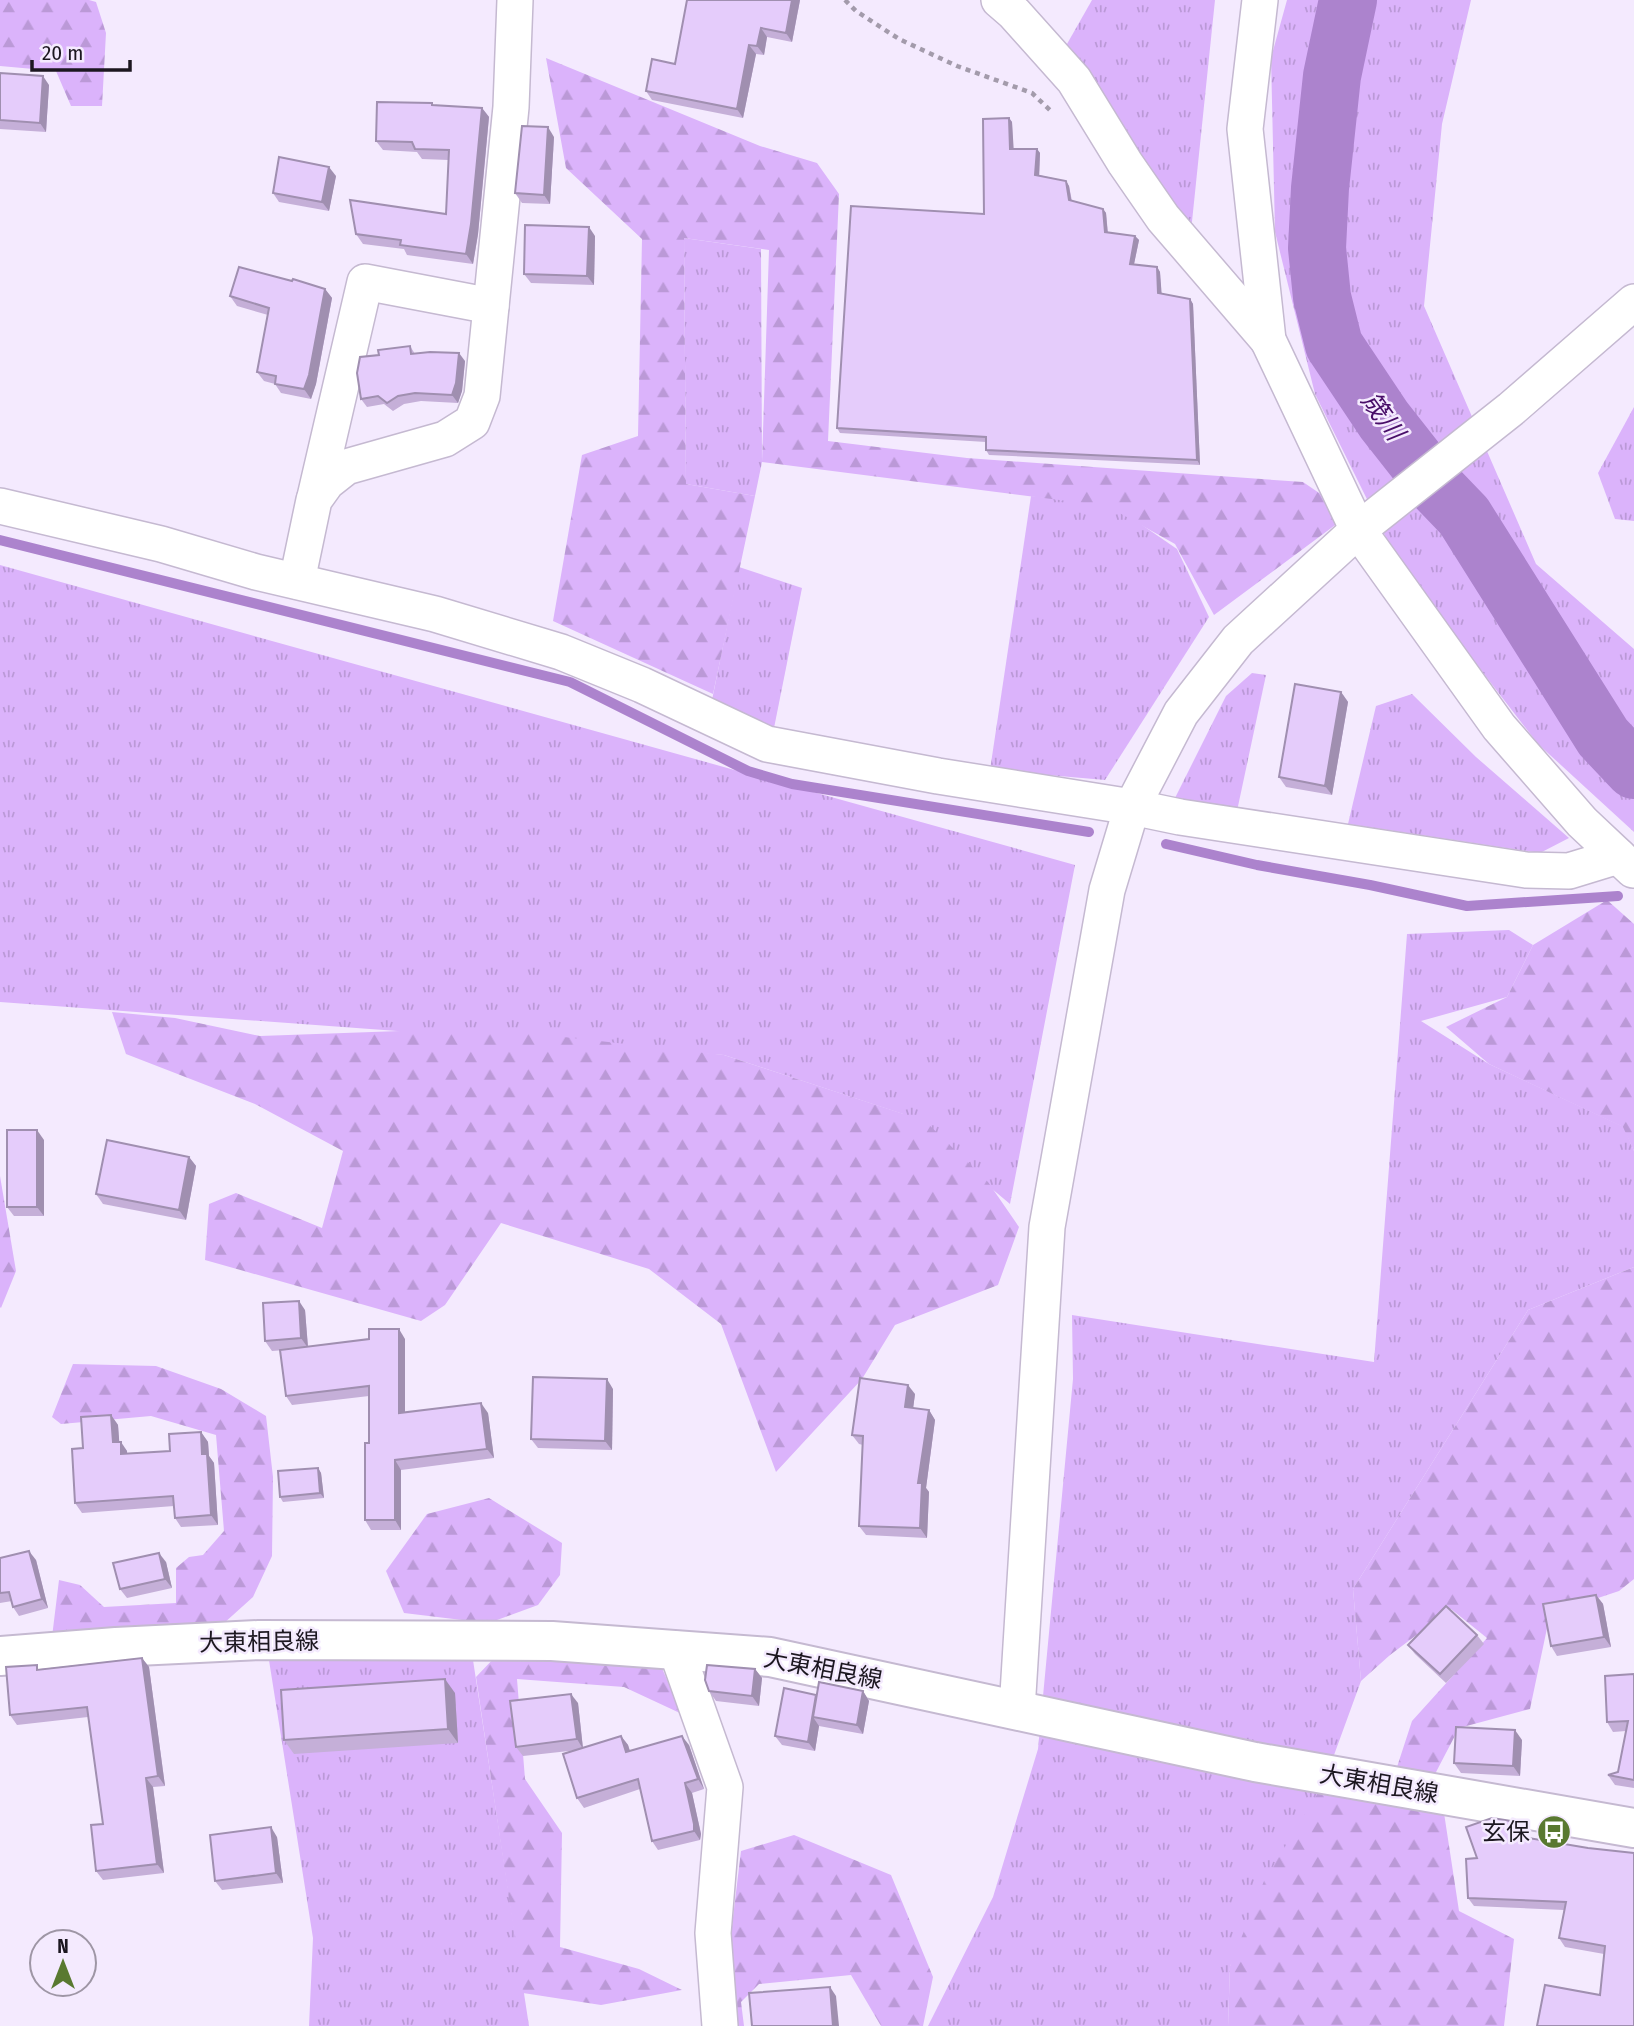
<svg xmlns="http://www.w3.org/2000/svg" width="1634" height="2026" viewBox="0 0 1634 2026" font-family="'Fira Sans Condensed','Noto Sans JP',sans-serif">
	<defs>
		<pattern id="grass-tufts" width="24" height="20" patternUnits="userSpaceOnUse" patternTransform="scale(1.75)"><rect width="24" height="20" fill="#dbb3fb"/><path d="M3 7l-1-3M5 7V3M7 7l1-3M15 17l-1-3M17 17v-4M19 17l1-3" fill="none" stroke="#bb99d7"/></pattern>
		<pattern id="forest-firs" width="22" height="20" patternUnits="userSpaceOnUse" patternTransform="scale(1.75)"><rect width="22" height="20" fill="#dbb3fb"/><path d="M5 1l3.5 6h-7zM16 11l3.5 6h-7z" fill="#bb99d7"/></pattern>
	</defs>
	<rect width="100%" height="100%" fill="#f4eafe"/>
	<g fill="url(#grass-tufts)">
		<path d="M1092 0H1215L1191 231 1063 51Z"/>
		<path d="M1287 0H1471L1442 124 1424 306 1536 564 1634 649V832L1538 744 1399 564 1315 394 1275 232 1271 58Z"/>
		<path d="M684 238 761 249 762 462 755 496 686 484Z"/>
		<path d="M1634 407V521L1615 519 1598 473Z"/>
		<path d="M1031 496 1113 505 1177 549 1209 617 1105 780 990 770Z"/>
		<path d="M0 565 1075 865 1010 1204 903 1114 724 1055 0 1002Z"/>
		<path d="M739 567 802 588 774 728 712 700Z"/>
		<path d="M1252 673 1266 675 1237 811 1175 798 1226 696Z"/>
		<path d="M1412 694 1476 757 1569 838 1540 853 1348 824 1376 706Z"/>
		<path d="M1509 930 1533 945 1507 997 1421 1021 1489 1064 1624 1127 1634 1151V1267L1528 1310 1353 1589 1361 1681 1299 1851 1230 1966 1228 2026H928L993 1897 1038 1749 1073 1379 1072 1315 1374 1362 1407 934Z"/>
		<path d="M268 1654 473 1660 529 2026H309L313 1938Z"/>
	</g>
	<g fill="url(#forest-firs)">
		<path d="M0 0H89L96 2 106 33 102 106H71L56 71 0 66Z"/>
		<path d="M546 58 760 146 817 163 839 194 828 441 967 458 1303 482 1350 514 1214 615 1175 544 1107 506 762 462 769 250 684 238 686 484 755 496 713 694 553 621 582 455 638 436 642 239 566 168Z"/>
		<path d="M1607 900 1634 924V1151L1623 1127 1489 1064 1446 1027 1507 997 1533 945Z"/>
		<path d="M112 1012 175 1018 260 1036 484 1028 724 1055 925 1121 988 1182 1019 1227 998 1285 895 1325 862 1379 776 1472 721 1324 649 1269 501 1223 445 1305 421 1321 205 1260 209 1204 236 1193 322 1228 343 1151 255 1104 126 1054Z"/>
		<path d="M0 1176 16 1271 1 1308 0 1307Z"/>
		<path d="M1634 1267V1579L1619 1591 1550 1614 1530 1709 1459 1728 1435 1774 1397 1767 1412 1721 1487 1638 1451 1609 1390 1655 1361 1681 1353 1589 1528 1310Z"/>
		<path d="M73 1364 156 1366 221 1389 266 1416 273 1477 272 1556 253 1597 223 1624 52 1637 59 1580 80 1585 104 1607 176 1603V1568L189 1557 203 1555 224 1531 216 1435 151 1416 61 1424 52 1417Z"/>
		<path d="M489 1498 562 1543 560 1575 538 1605 497 1620H462L404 1613 386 1571 427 1514Z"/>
		<path d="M497 1655 661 1666 682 1714 624 1687 517 1679 525 1779 562 1833 560 1947 639 1969 682 1990 601 2005 523 1993 476 1677Z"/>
		<path d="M1324 1783 1444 1813 1459 1911 1514 1939 1504 2026H1228L1230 1966 1264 1881Z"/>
		<path d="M794 1835 891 1875 933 1977 923 2026H881L851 1975 759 1984 741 2002 744 2026H733L728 1959 741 1851Z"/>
	</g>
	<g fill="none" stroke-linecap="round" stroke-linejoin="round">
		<g stroke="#ac83cd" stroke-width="10">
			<path d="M0 540 570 682 748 771 792 784 1089 832"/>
			<path d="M1166 844 1257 865 1370 885 1467 906 1618 896"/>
		</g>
		<path stroke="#ac83cd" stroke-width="58" d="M1348 0 1332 76 1320 188 1317 248 1322 297 1334 345 1384 420 1439 490 1464 516 1603 737 1634 770"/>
		<g stroke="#c5b9d1" stroke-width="38">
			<g id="minor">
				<path d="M999 0 1014 13 1074 80 1125 163 1163 218 1268 340"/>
				<path d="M1260 0 1245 129 1268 340 1358 530 1499 727 1582 822 1633 870"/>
				<path d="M315 497 365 282 491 306"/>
				<path d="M0 506 161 544 256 572 435 614 561 652 642 685 767 744 938 776 1132 807 1180 817 1526 870 1569 871 1618 856"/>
				<path d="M297 581 314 500 327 482 346 467 445 439 472 422 482 396 511 107 515 0"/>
				<path d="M676 1649 725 1787 713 1933 720 2026"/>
				<path d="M1017 1710 1047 1227 1107 890 1132 807 1181 713 1238 640 1358 530 1511 409 1634 302"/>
			</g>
		</g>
		<g stroke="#c5b9d1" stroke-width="42">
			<path id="major" d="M0 1656 116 1647 259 1640 552 1641 770 1657 1255 1762 1634 1828"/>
		</g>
		<path stroke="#a39bab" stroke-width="4.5" stroke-dasharray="5 5" stroke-linecap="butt" d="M845 0 856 11 899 39 957 66 1032 93 1053 113"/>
		<use href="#minor" stroke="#fff" stroke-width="35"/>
		<use href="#major" stroke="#fff" stroke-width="38"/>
	</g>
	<g fill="#c5afd8">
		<path d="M800 0 792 42 767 37 764 55 756 54 743 118 652 100 646 91 675 64Z"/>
		<path d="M0 73 49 85 46 132 0 129Z"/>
		<path d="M432 103 434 105 482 108 489 117 478 234 473 264 407 255 404 249 363 244 356 234 446 214 449 160 422 159 417 152 383 150 376 141Z"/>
		<path d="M1009 118 1012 122 1013 149H1037L1040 153 1039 175 1066 181 1069 186 1072 201 1103 209 1106 213 1108 233 1135 236 1139 240 1134 264 1157 267 1160 272 1161 294 1190 299 1193 304 1200 465 989 455 986 450V442L840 433 837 428 984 214Z"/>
		<path d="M554 137 550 204 522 203 515 193Z"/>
		<path d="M336 176 329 211 279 202 273 193Z"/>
		<path d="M595 236 594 285 531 283 524 274Z"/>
		<path d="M292 281 325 289 332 298 316 384 311 399 281 393 275 384 264 381 257 372 268 315 237 306 230 296Z"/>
		<path d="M410 346 415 354 465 361 462 391 458 403 421 401 404 404 393 411 384 404 367 407 361 399 379 355Z"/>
		<path d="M1341 692 1348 702 1332 795 1286 787 1279 777Z"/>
		<path d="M44 1140V1216H14L7 1207Z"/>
		<path d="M189 1157 196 1166 186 1220 103 1204 96 1194Z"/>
		<path d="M305 1310 308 1347 405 1339V1412L488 1413 494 1458 401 1470V1530H371L365 1520 369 1443V1396L292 1405 286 1396 285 1350 272 1351 265 1341Z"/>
		<path d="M613 1389 612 1450 538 1448 531 1439Z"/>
		<path d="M915 1394 913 1408 929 1410 935 1420 926 1488 929 1492 927 1538 866 1535 859 1526 863 1445 859 1444 852 1435Z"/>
		<path d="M111 1415 118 1425 119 1442 127 1451V1453L170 1451 201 1432 208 1442 209 1456 214 1463 218 1525 181 1527 175 1518 174 1506 82 1513 75 1503 83 1448Z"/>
		<path d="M318 1468 321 1473 324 1498 283 1502 280 1497Z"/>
		<path d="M0 1558 36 1560 48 1608 19 1616 13 1607 12 1601 0 1603Z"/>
		<path d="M166 1562 172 1588 127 1598 120 1589Z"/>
		<path d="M1596 1595 1603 1604 1611 1647 1557 1656 1551 1646Z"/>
		<path d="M1477 1635 1484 1644 1446 1683 1415 1654 1408 1645Z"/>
		<path d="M142 1658 149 1667 165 1786 153 1787 164 1873 103 1880 96 1871 103 1824 88 1717 17 1725 10 1715 40 1669Z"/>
		<path d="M755 1669 762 1678 759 1706 716 1701 709 1691Z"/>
		<path d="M1634 1674V1788L1615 1785 1608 1775 1618 1772 1626 1731 1613 1732 1607 1722Z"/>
		<path d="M863 1691 869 1701 863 1734 819 1726 815 1751 782 1745 775 1736 816 1695Z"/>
		<path d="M455 1693 458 1743 294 1754 284 1740Z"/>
		<path d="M578 1703 583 1748 621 1736 628 1745 630 1751 689 1745 704 1789 692 1793 701 1834 700 1840 658 1850 652 1841 640 1789 584 1808 577 1798 578 1750 523 1756 516 1747Z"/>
		<path d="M1522 1740 1520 1776 1461 1773 1454 1763Z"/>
		<path d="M1523 1831 1525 1838 1588 1848 1634 1853 1600 1995 1604 1954 1565 1947 1559 1938 1564 1910 1474 1906 1468 1898 1477 1858Z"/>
		<path d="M277 1837 283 1883 222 1890 215 1881Z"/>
	</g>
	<g fill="#a08fb0">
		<path d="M792 0H800L792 42 786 33Z"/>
		<path d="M761 28 767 37 764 55 757 46Z"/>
		<path d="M749 45 756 54 743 118 737 109Z"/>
		<path d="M43 76 49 85 46 132 40 123Z"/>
		<path d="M482 108 489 117 478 234 473 264 466 254Z"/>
		<path d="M1009 118 1012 122 1014 154 1010 149Z"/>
		<path d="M548 127 554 137 550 204 544 195Z"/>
		<path d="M1037 149 1040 153 1039 179 1035 175Z"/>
		<path d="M329 167 336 176 329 211 322 202Z"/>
		<path d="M1066 181 1069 186 1072 205 1069 200Z"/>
		<path d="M1103 209 1106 213 1108 237 1105 232Z"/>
		<path d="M589 227 595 236 594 285 587 276Z"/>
		<path d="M1135 236 1139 240 1133 269 1130 264Z"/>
		<path d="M1157 267 1160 272 1162 298 1158 293Z"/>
		<path d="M325 289 332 298 316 384 311 399 304 389Z"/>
		<path d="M1190 299 1193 304 1200 465 1197 460Z"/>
		<path d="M459 353 465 361 462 391 458 403 452 395Z"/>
		<path d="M1341 692 1348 702 1332 795 1325 786Z"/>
		<path d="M37 1130 44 1140V1216L37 1207Z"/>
		<path d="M189 1157 196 1166 186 1220 179 1210Z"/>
		<path d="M299 1301 305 1310 308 1348 301 1338Z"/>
		<path d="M399 1329 405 1339V1422L399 1413Z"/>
		<path d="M607 1379 613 1389 612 1450 605 1441Z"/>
		<path d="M908 1385 915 1394 912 1417 905 1407Z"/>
		<path d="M481 1403 488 1413 494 1458 487 1449Z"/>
		<path d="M929 1410 935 1420 926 1488 929 1492 927 1538 920 1528 918 1483Z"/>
		<path d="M111 1415 118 1425 120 1451 113 1442Z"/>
		<path d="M201 1432 208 1442 209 1456 214 1463 218 1525 211 1515 202 1454Z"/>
		<path d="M121 1442 127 1451 128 1463 121 1454Z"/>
		<path d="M395 1460 401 1470V1530L395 1520Z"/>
		<path d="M318 1468 321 1473 324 1498 320 1493Z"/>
		<path d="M29 1551 36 1560 48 1608 42 1599Z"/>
		<path d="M159 1553 166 1562 172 1588 165 1579Z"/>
		<path d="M1596 1595 1603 1604 1611 1647 1604 1637Z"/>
		<path d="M142 1658 149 1667 165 1786 158 1776Z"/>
		<path d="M755 1669 762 1678 759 1706 752 1696Z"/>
		<path d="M445 1679 455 1693 458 1743 448 1729Z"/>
		<path d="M863 1691 869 1701 863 1734 857 1725Z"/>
		<path d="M571 1694 578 1703 583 1749 577 1739Z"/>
		<path d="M816 1695 813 1717 819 1726 815 1751 808 1742Z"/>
		<path d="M1515 1730 1522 1740 1520 1776 1513 1766Z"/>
		<path d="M621 1736 628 1745 633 1761 626 1752Z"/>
		<path d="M682 1736 689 1745 704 1789 698 1779Z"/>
		<path d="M146 1778 153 1787 164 1873 157 1864Z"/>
		<path d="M685 1783 692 1793 701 1834 700 1840 694 1831Z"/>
		<path d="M1517 1822 1523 1831 1528 1846 1522 1837Z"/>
		<path d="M271 1827 277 1837 283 1883 276 1873Z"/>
		<path d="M830 1987 836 1996 839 2026H833Z"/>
	</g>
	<g fill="#e5ccfb" stroke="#a08fb0" stroke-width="2">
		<path d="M687 0H792L786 33 761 28 757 46 749 45 737 109 646 91 652 59 675 64Z"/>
		<path d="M0 73 43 76 40 123 0 120Z"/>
		<path d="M377 102 432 103V105L482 108 471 224 466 254 400 245 401 240 356 234 350 200 446 214 449 150 415 149 412 142 376 141Z"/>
		<path d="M1009 118 1010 149H1037L1035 175 1066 181 1069 200 1103 209 1105 232 1135 236 1130 264 1157 267 1158 293 1190 299 1197 460 986 450V437L837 428 851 206 984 214 983 119Z"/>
		<path d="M522 126 548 127 544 195 515 193Z"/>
		<path d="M279 157 329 167 322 202 273 193Z"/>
		<path d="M525 225 589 227 587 276 524 274Z"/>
		<path d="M239 267 292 281 293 279 325 289 309 375 304 389 275 384 276 376 257 372 269 308 230 296Z"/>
		<path d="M410 346 411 354 430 352 459 353 456 383 452 395 415 393 398 396 387 403 378 396 361 399 357 373 360 357 379 355 378 350Z"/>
		<path d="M1295 684 1341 692 1325 786 1279 777Z"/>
		<rect x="7" y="1130" width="30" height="77"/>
		<path d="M107 1140 189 1157 179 1210 96 1194Z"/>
		<path d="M299 1301 301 1338 265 1341 263 1303Z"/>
		<path d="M369 1329H399V1413L481 1403 487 1449 395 1460V1520H365V1443H369V1386L286 1396 280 1350 369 1339Z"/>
		<path d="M533 1377 607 1379 605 1441 531 1439Z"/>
		<path d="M860 1378 908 1385 905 1407 929 1410 918 1483H922L920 1528 859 1526 863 1436 852 1435Z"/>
		<path d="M111 1415 113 1442H121V1454L170 1451 169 1434 201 1432 202 1454H207L211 1515 175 1518 173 1496 75 1503 72 1449 83 1448 81 1417Z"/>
		<path d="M318 1468 320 1493 280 1497 278 1471Z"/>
		<path d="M29 1551 42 1599 13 1607 9 1592 0 1593V1558Z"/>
		<path d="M159 1553 165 1579 120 1589 113 1563Z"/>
		<path d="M1596 1595 1604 1637 1551 1646 1543 1604Z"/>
		<path d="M1446 1606 1477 1635 1440 1674 1408 1645Z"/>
		<path d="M142 1658 158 1776 146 1778 157 1864 96 1871 91 1825 103 1824 87 1707 10 1715 6 1667 37 1665V1670Z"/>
		<path d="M707 1665 755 1669 752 1696 709 1691 705 1680Z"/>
		<path d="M1634 1674V1780L1608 1775 1618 1772 1628 1721 1607 1722 1605 1676Z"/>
		<path d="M445 1679 448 1729 284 1740 281 1690Z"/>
		<path d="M819 1682 863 1691 857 1725 813 1717Z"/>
		<path d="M784 1688 816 1695 808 1742 775 1736Z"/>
		<path d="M571 1694 577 1739 516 1747 510 1701Z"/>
		<path d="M1456 1727 1515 1730 1513 1766 1454 1763Z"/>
		<path d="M621 1736 626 1752 682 1736 698 1779 685 1783 694 1824V1831L652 1841 638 1779 577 1798 563 1754Z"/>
		<path d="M1492 1818 1517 1822 1522 1837 1588 1848 1634 1853V2026H1537L1545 1985 1600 1995 1605 1946 1559 1938 1566 1902 1468 1898 1466 1859 1477 1858 1466 1827Z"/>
		<path d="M271 1827 276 1873 215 1881 210 1835Z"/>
		<path d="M830 1987 833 2026H752L749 1993Z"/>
	</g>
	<defs>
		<g id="bus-disc" transform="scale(1.75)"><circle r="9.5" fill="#597930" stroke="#f4eafe"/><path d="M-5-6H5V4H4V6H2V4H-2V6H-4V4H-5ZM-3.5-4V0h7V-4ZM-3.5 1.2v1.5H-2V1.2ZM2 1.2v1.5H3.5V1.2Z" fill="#fff"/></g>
	</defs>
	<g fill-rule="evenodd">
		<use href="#bus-disc" x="1554" y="1832"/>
	</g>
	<g text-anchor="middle" stroke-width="5" stroke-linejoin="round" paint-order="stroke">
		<g font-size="24" fill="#1c1720" stroke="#f4eafe">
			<text transform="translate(259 1642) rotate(-1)" y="8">大東相良線</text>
			<text transform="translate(823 1669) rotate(11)" y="8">大東相良線</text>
			<text transform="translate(1379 1784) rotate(10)" y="8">大東相良線</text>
		</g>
		<g font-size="24" fill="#1c1720" stroke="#f4eafe" text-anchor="end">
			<text x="1530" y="1840">玄保</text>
		</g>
		<g font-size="26" font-style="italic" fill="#480e68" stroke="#f4eafe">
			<text transform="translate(1383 416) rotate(54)" y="9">筬川</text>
		</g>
	</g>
	<g transform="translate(63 1963)"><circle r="33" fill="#f4eafe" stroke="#9e96a5" stroke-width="2"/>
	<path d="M0-5L12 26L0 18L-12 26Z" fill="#597930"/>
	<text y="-10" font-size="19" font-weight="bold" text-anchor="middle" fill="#1c1720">N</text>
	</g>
	<path d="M32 60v10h98v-10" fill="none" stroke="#1c1720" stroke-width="3.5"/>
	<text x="42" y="60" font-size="21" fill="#1c1720" stroke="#f4eafe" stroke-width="5" paint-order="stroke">20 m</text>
</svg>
